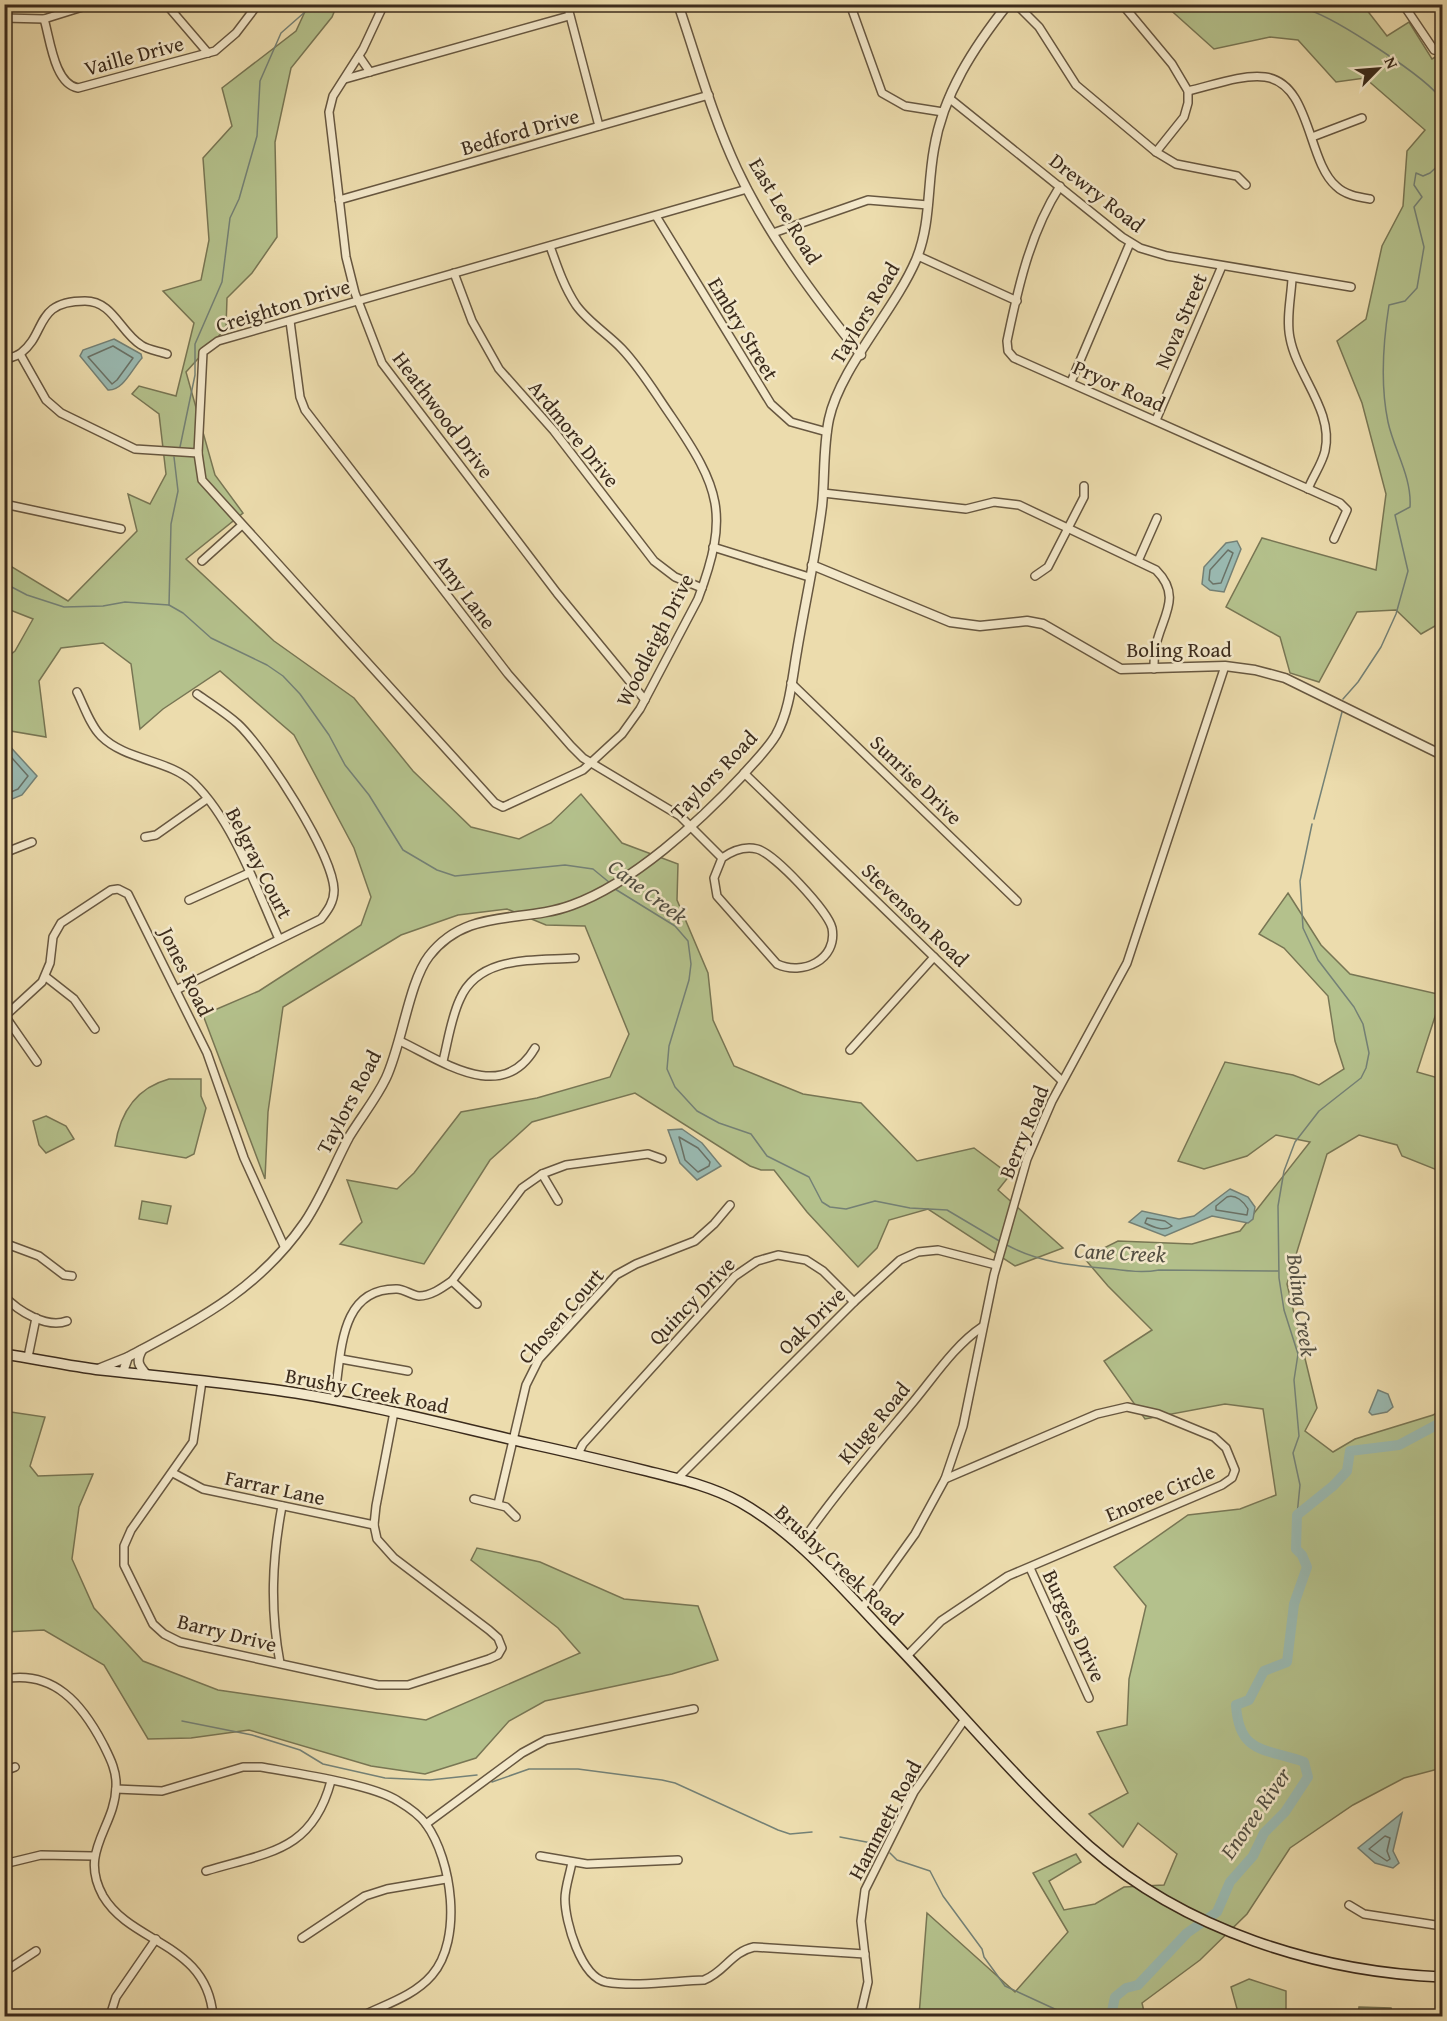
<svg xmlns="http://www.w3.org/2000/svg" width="1447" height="2021" viewBox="0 0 1447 2021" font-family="'Gentium Book Plus',serif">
	<rect width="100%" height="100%" fill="#ecdcad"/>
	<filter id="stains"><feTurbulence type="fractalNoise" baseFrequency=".00333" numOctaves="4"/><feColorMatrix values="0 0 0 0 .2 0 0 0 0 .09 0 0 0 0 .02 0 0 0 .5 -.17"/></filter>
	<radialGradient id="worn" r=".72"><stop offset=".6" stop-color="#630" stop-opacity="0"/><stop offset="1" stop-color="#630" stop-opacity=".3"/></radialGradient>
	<g fill="#b4c18c" stroke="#787654" stroke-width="1.5">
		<path d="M308 5H337L332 17 291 68 275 142 277 237 252 273 227 298 226 328 186 372 215 475 243 513 186 559 274 641 354 698 413 771 471 827 519 839 551 823 581 794 622 843 678 864 677 900 708 973 713 1020 734 1066 803 1094 861 1103 917 1161 974 1148 1010 1175 998 1190 1063 1248 1015 1266 928 1209 889 1220 877 1248 858 1267 807 1212 774 1170H761L750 1166 635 1093 532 1122 490 1160 424 1264 340 1244 362 1222 347 1180 397 1189 414 1173 461 1112 537 1098 610 1077 629 1034 585 926 546 925 507 909 458 915 401 935 283 1007 268 1112 265 1179 203 1015 259 991 361 925 371 897 354 848 294 735 220 671 163 709 140 729 131 664 103 643 61 648 39 681 46 737 5 730V659L15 651 33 619 5 608 4 562 68 601 137 531 128 494 150 504 166 474 159 414 132 394 139 386 176 396 194 323 163 291 201 280 209 240 203 158 232 126 222 88 296 31Z"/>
		<path d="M1165 5H1363L1387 36 1409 22 1432 59 1442 53V622L1421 634 1396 610 1357 612 1319 682 1290 673 1280 637 1226 607 1262 538 1376 570 1386 494 1362 403 1337 341 1366 319 1382 246 1403 206 1407 151 1425 130 1365 78 1336 82 1298 40 1270 37 1214 49Z"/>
		<path d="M1288 893 1321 945 1350 974 1442 995 1417 1072 1442 1079V1172L1402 1156 1397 1145 1359 1135 1327 1154 1287 1284 1317 1408 1305 1431 1333 1452 1355 1439 1433 1415 1442 1409V1768L1404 1778 1353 1805 1290 1848 1247 1914 1200 1960 1142 2003 1145 2016H919L927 1913 1015 1992 1068 1932 1033 1873 1076 1854 1081 1862 1049 1881 1064 1910 1095 1904 1124 1887 1164 1885 1177 1854 1138 1823 1123 1847 1089 1814 1128 1793 1097 1732 1127 1725 1129 1679 1146 1606 1114 1567 1188 1515 1240 1509 1276 1495 1263 1409 1225 1404 1145 1419 1104 1361 1152 1330 1108 1286 1084 1258 1118 1241 1192 1244 1240 1231 1310 1142 1276 1135 1247 1156 1204 1169 1178 1161 1225 1062 1293 1075 1319 1085 1344 1069 1335 1041 1328 996 1284 948 1259 934Z"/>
		<path d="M169 1079H201V1096L206 1108 194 1154 186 1158 115 1146C120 1113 136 1088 169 1079Z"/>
		<path d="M46 1116 66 1126 74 1139 46 1153 39 1145 33 1121Z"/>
		<path d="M142 1201 171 1206 167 1224 139 1219Z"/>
		<path d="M4 1411 45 1417 30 1466 38 1476 93 1474 79 1507 72 1559 94 1608 143 1661 218 1690 426 1720 580 1653 558 1628 471 1560 477 1548 540 1562 624 1599 698 1606 718 1660 672 1674 545 1701 509 1721 476 1758 425 1774 371 1766 249 1730 191 1738 148 1739 104 1665 44 1630 5 1632Z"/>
		<path d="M1249 1979 1286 1991V2016H1239L1231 1987Z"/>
		<path d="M1359 2007 1391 2008 1394 2016H1358Z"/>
	</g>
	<g fill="#9abab2" stroke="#748176" stroke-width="1.5">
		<path d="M114 339 141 354 142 358C132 369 123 391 108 390L80 356 83 350Z"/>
		<path d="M1237 541 1241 549 1224 592 1210 590 1202 584 1204 567 1226 543Z"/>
		<path d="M5 741 37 776 22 795 5 802Z"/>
		<path d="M682 1129 702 1143 721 1166 697 1180 680 1163 668 1130Z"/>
		<path d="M1230 1189 1248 1197 1255 1207 1253 1219 1248 1223 1212 1216 1165 1236 1129 1222 1142 1211 1179 1219 1194 1216Z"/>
		<path d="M1378 1390 1388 1394 1393 1407 1387 1412 1372 1415 1369 1412Z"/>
		<path d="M1402 1813 1393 1851 1399 1863 1393 1868 1375 1863 1358 1848Z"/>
	</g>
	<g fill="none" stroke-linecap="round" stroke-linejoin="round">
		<g stroke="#6a7267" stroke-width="1.5">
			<path d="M113 346 133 358 117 380 112 384 88 357Z"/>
			<path d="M1228 550 1233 553 1221 583 1213 584 1209 580 1210 570Z"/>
			<path d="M4 749 28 776 18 789 4 795"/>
			<path d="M679 1137 698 1148 710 1162 709 1166 698 1172 685 1160Z"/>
			<path d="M1227 1197C1236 1194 1244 1202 1248 1209L1247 1215 1216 1210V1206Z"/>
			<path d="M1147 1218 1165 1221 1172 1226C1164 1232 1153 1227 1145 1223Z"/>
			<path d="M1385 1836 1390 1838 1387 1851 1390 1859 1387 1861 1369 1849Z"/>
		</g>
		<g stroke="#748176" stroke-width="1.5">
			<path d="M1249 4C1268 8 1290 3 1309 10 1336 19 1427 77 1442 100"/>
			<path d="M180 447 195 375V344L222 282 230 218 239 199 257 136 260 81 281 33 314 4"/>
			<path d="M4 583 27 595 64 607 103 606 125 602 169 605 183 613 211 638 267 665 283 676 300 694 329 735 345 765 369 795 403 850 437 870 455 876 565 865 593 869 610 883"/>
			<path d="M169 605 171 524 178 491 174 457"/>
			<path d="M1343 699 1358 682 1381 647 1396 614 1408 571 1395 515 1410 507C1412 477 1394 450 1388 422 1380 384 1383 343 1389 305L1405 301 1417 288 1424 247 1414 207 1422 197 1414 185 1416 173 1423 176 1430 173 1442 162"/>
			<path d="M1314 819 1342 712"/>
			<path d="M615 889 675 926 688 941 691 964 689 980 669 1046 667 1069 675 1087 697 1111 719 1123 751 1134 767 1156 809 1177 822 1202 830 1207 846 1209 875 1201 910 1208 947 1210 1001 1242"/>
			<path d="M1005 1244C1039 1263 1075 1266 1113 1269 1128 1271 1143 1273 1159 1270L1278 1271"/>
			<path d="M1297 1515 1300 1485 1293 1453 1299 1436 1294 1380 1298 1354 1284 1310 1279 1278 1278 1206 1284 1171 1295 1142 1319 1111 1361 1078 1366 1068 1369 1053 1363 1024 1354 1007 1318 960 1303 928 1300 881 1312 824"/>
			<path d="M182 1721 252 1735 300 1750 323 1764 385 1778 430 1780 477 1775"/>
			<path d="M492 1782 529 1769H578L662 1780 675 1783 778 1830 790 1834 812 1832"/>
			<path d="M840 1837 882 1845"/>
			<path d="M890 1853 897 1860 930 1871 943 1896 982 1949 984 1957 1005 1986 1070 2016"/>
		</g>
		<path stroke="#9abab2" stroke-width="10" d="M1111 2016 1115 1997 1126 1988 1138 1985 1187 1933 1217 1912 1230 1882 1253 1856 1264 1833 1285 1812 1308 1777 1304 1762C1266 1748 1239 1755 1236 1705L1249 1700 1264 1671 1287 1662 1294 1604 1307 1567 1302 1555 1296 1549 1297 1515 1333 1486 1347 1471 1350 1451 1399 1445 1442 1422"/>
		<g stroke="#675740" stroke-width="10">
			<g id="minor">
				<path d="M166 4 208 53"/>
				<path d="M384 4 363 49 333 96 329 112 346 257 355 293 382 363 557 593 645 700"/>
				<path d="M567 4 599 126"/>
				<path d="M850 4 882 93 905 106 943 112"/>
				<path d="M1016 4 1039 27 1076 85 1156 152 1176 164 1237 176 1246 185"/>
				<path d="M1122 4 1172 64 1188 91V103L1184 117 1156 152"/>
				<path d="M1403 4 1434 50 1442 52"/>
				<path d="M4 18 44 19 92 4"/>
				<path d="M44 19C50 38 54 84 78 88L215 51 236 33 258 4"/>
				<path d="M359 56 370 72"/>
				<path d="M345 79 569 16"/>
				<path d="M1188 91C1211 86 1241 74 1265 77 1311 83 1307 161 1336 186 1345 195 1358 197 1370 199"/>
				<path d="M949 98 1122 237 1140 248 1167 256 1351 287"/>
				<path d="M1312 137 1362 118"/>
				<path d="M1060 186C1030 233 1018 288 1007 341L1008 351 1014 358 1340 503 1347 510 1334 539"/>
				<path d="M339 200 709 95"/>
				<path d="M656 216 771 404 791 422 827 432"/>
				<path d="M773 233 868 200 928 205"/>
				<path d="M550 246C557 266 564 287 576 305 588 322 608 334 622 349 641 369 655 393 671 416 720 488 730 514 698 599L640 709 622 734 583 770 503 807 495 803 202 480 198 453 203 352 218 341 747 189"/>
				<path d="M918 256 1017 301"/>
				<path d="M454 273 472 321 499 369 554 431 654 561 675 577 702 588"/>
				<path d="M1292 279C1291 298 1286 319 1290 338 1297 376 1334 411 1325 451 1322 464 1313 476 1308 489"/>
				<path d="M4 284H5"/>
				<path d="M290 321 300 397 305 410 508 674 571 746 583 758 680 816 722 858C732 851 745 846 757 849 774 853 828 911 832 928 838 960 802 976 777 964L717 896 714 878 722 858"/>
				<path d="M20 354 46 400 61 413 135 449 198 453"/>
				<path d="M4 360C10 358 17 356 21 353 47 333 34 301 85 301 113 301 120 332 141 345 148 350 159 351 167 354"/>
				<path d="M1071 382 1130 243"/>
				<path d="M1156 420 1222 266"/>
				<path d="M4 432H5"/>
				<path d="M823 493 966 509 994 502 1019 505 1156 570C1184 598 1160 618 1155 650 1154 656 1154 663 1154 669"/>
				<path d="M4 504 121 529"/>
				<path d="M713 547 809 577"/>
				<path d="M202 561 242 525"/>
				<path d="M1138 561 1157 518"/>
				<path d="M1035 576 1048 567 1084 497V486"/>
				<path d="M791 683 1017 901"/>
				<path d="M77 692C84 706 90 725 101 736 126 761 169 759 194 783 233 821 257 890 279 939"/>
				<path d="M744 773 1062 1081"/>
				<path d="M145 837 156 835 207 799"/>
				<path d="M4 853 32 842"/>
				<path d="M189 900 249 873"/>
				<path d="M46 977 74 999 95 1029"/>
				<path d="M176 990 321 919C328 910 334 902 334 890 333 854 265 749 238 724 226 713 211 704 197 694"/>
				<path d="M5 1016 37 1062"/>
				<path d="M4 1017 42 982 50 963 53 937 61 923 111 890 118 889 128 894 207 1053 244 1158 284 1246"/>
				<path d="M400 1041C442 1061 502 1105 535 1048"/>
				<path d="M850 1050 934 957"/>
				<path d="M443 1061C448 1041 451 1018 460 999 479 955 534 961 575 958"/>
				<path d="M542 1174 558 1201"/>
				<path d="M4 1243 39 1256 64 1275 72 1276"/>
				<path d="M452 1281 477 1304"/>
				<path d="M4 1296C18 1311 47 1329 67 1321"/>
				<path d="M28 1357 36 1318"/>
				<path d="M341 1359 408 1371"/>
				<path d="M202 1381 193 1442 131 1530 124 1546V1565L153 1624 164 1634 180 1642 378 1685H408L489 1659 498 1655 502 1648 498 1638 489 1630 394 1558 377 1539 374 1525 376 1506 394 1412"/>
				<path d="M334 1400C342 1357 337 1288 397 1289 404 1289 411 1295 419 1296 431 1296 442 1288 452 1281L522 1188 542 1174 566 1165 648 1154 662 1159"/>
				<path d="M578 1454 583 1444 735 1276 757 1261 778 1255 806 1260 823 1271 854 1302"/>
				<path d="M173 1473 203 1489 374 1525"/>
				<path d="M678 1478 854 1302 900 1260 918 1252 938 1250 996 1265"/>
				<path d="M474 1499 506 1507 516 1517"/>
				<path d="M498 1504 526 1385 539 1359 616 1275 636 1264 695 1241 714 1224 730 1205"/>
				<path d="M799 1546C834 1495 874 1449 914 1401 934 1377 955 1345 982 1327"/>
				<path d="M1030 1568 1089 1698"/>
				<path d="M862 1608 915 1534 945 1479 963 1426 994 1275 1027 1159 1052 1101 1127 963 1225 666"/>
				<path d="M907 1656 941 1621 1008 1576 1222 1485 1232 1478 1235 1470 1226 1448 1214 1437 1158 1414 1127 1407 1097 1414 945 1479"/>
				<path d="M280 1663C270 1609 272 1560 282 1506"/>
				<path d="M4 1679C54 1670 82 1704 103 1744 110 1758 117 1771 116 1787 115 1828 78 1851 103 1896 132 1945 207 1942 213 2016"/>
				<path d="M4 1771 15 1767"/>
				<path d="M116 1789 162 1791 243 1767H261C294 1773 372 1784 398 1801 408 1807 419 1814 426 1824 452 1860 463 1939 432 1975 414 1996 386 2004 362 2016"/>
				<path d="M426 1824 522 1753 546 1740 694 1709"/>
				<path d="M540 1856 587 1864 678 1860"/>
				<path d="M572 1862C570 1874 565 1887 565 1899 565 1922 581 1977 606 1982 635 1987 675 1981 704 1980 725 1972 731 1952 754 1947L865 1954"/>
				<path d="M4 1864 41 1855 93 1856"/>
				<path d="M206 1871C268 1852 312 1852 331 1781"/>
				<path d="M1349 1905 1364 1914 1442 1926"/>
				<path d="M302 1938 365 1896 387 1889 446 1879"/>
				<path d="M4 1972 36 1951"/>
				<path d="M110 2016 116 1997 156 1939"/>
				<path d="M860 2016 868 1982 861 1921 865 1890 914 1792 965 1719"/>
			</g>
		</g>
		<g stroke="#675740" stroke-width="11">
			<g id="tertiary">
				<path d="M678 4C697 59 712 116 737 169 768 235 815 298 861 355"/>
				<path d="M812 565 950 622 980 626 1027 621 1043 624 1121 669 1225 666 1255 670 1285 678 1442 755"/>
				<path d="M142 1350C136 1361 138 1365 147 1375"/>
				<path d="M98 1369 128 1357"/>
				<path d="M123 1372 128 1357C199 1319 258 1290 305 1222 323 1195 334 1165 349 1137 361 1117 376 1099 386 1078 402 1044 409 982 429 956 467 907 521 924 572 905 633 883 699 822 743 775 754 762 767 750 776 735 790 710 792 679 797 651 805 603 816 554 822 506 825 477 823 447 829 419 840 368 894 311 916 260 931 224 927 187 934 149 943 94 974 47 1008 4"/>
			</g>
		</g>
		<g stroke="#3b2b1c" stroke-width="12">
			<path id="secondary" d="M4 1354C37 1359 69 1366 101 1370 166 1377 232 1383 296 1393 377 1406 456 1427 536 1445 573 1453 610 1462 647 1471 679 1479 711 1486 740 1502 797 1534 841 1587 885 1633 953 1703 1016 1781 1089 1846 1185 1930 1317 1972 1442 1977"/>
		</g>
		<use href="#minor" stroke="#f3e8ca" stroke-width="7"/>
		<use href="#tertiary" stroke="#f3e8ca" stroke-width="8"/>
		<use href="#secondary" stroke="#f3e8ca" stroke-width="9"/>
	</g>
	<g text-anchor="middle" stroke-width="5" stroke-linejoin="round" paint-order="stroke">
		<g font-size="21" fill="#3b2b1c" stroke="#f3e8ca">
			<text transform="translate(134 56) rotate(-15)" y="7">Vaille Drive</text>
			<text transform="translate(520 132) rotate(-16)" y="7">Bedford Drive</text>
			<text transform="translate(1097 193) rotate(38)" y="7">Drewry Road</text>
			<text transform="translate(785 211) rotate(59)" y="7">East Lee Road</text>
			<text transform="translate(283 306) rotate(-17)" y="7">Creighton Drive</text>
			<text transform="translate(865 313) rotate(-59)" y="7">Taylors Road</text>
			<text transform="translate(1181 321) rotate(-67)" y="7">Nova Street</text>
			<text transform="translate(743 329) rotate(59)" y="7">Embry Street</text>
			<text transform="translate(1119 386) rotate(24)" y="7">Pryor Road</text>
			<text transform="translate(443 415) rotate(53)" y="7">Heathwood Drive</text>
			<text transform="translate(574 434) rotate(51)" y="7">Ardmore Drive</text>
			<text transform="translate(465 592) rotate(53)" y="7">Amy Lane</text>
			<text transform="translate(655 640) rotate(-63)" y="7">Woodleigh Drive</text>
			<text x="1179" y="657">Boling Road</text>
			<text transform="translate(714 775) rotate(-46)" y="7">Taylors Road</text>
			<text transform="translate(916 780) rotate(44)" y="7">Sunrise Drive</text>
			<text transform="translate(259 863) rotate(63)" y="7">Belgray Court</text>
			<text transform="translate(915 915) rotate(44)" y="7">Stevenson Road</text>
			<text transform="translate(186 972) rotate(64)" y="7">Jones Road</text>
			<text transform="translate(349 1102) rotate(-62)" y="7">Taylors Road</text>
			<text transform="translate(1024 1132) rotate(-68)" y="7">Berry Road</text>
			<text transform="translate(692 1301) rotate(-46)" y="7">Quincy Drive</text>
			<text transform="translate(561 1316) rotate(-49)" y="7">Chosen Court</text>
			<text transform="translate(812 1321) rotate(-45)" y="7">Oak Drive</text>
			<text transform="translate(367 1391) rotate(11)" y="7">Brushy Creek Road</text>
			<text transform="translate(874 1423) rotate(-50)" y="7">Kluge Road</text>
			<text transform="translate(275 1488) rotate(12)" y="7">Farrar Lane</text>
			<text transform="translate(1160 1493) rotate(-23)" y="7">Enoree Circle</text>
			<text transform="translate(839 1565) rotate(43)" y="7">Brushy Creek Road</text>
			<text transform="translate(1074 1626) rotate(65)" y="7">Burgess Drive</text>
			<text transform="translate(227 1633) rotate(14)" y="7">Barry Drive</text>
			<text transform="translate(885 1820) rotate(-62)" y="7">Hammett Road</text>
		</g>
		<g font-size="22" font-style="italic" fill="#534f42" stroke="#f3e8ca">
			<text transform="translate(648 891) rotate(37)" y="8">Cane Creek</text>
			<text transform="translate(1120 1252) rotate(3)" y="8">Cane Creek</text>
			<text transform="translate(1302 1305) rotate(82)" y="8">Boling Creek</text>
			<text transform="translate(1255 1813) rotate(-55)" y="8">Enoree River</text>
		</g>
	</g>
	<rect width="1447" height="2021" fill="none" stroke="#ecdcad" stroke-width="24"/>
	<rect x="6" y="6" width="1435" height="2009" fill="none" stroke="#3b2b1c" stroke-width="3"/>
	<rect x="12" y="12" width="1423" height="1997" fill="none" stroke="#3b2b1c" stroke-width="1.5"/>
	<g transform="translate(1378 69) rotate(65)" stroke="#f3e8ca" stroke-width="4.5" paint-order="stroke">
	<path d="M0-4.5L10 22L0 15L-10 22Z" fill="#3b2b1c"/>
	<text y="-9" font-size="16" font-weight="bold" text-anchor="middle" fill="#3b2b1c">N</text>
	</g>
	<rect width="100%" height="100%" filter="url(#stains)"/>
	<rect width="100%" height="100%" fill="url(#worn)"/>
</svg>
